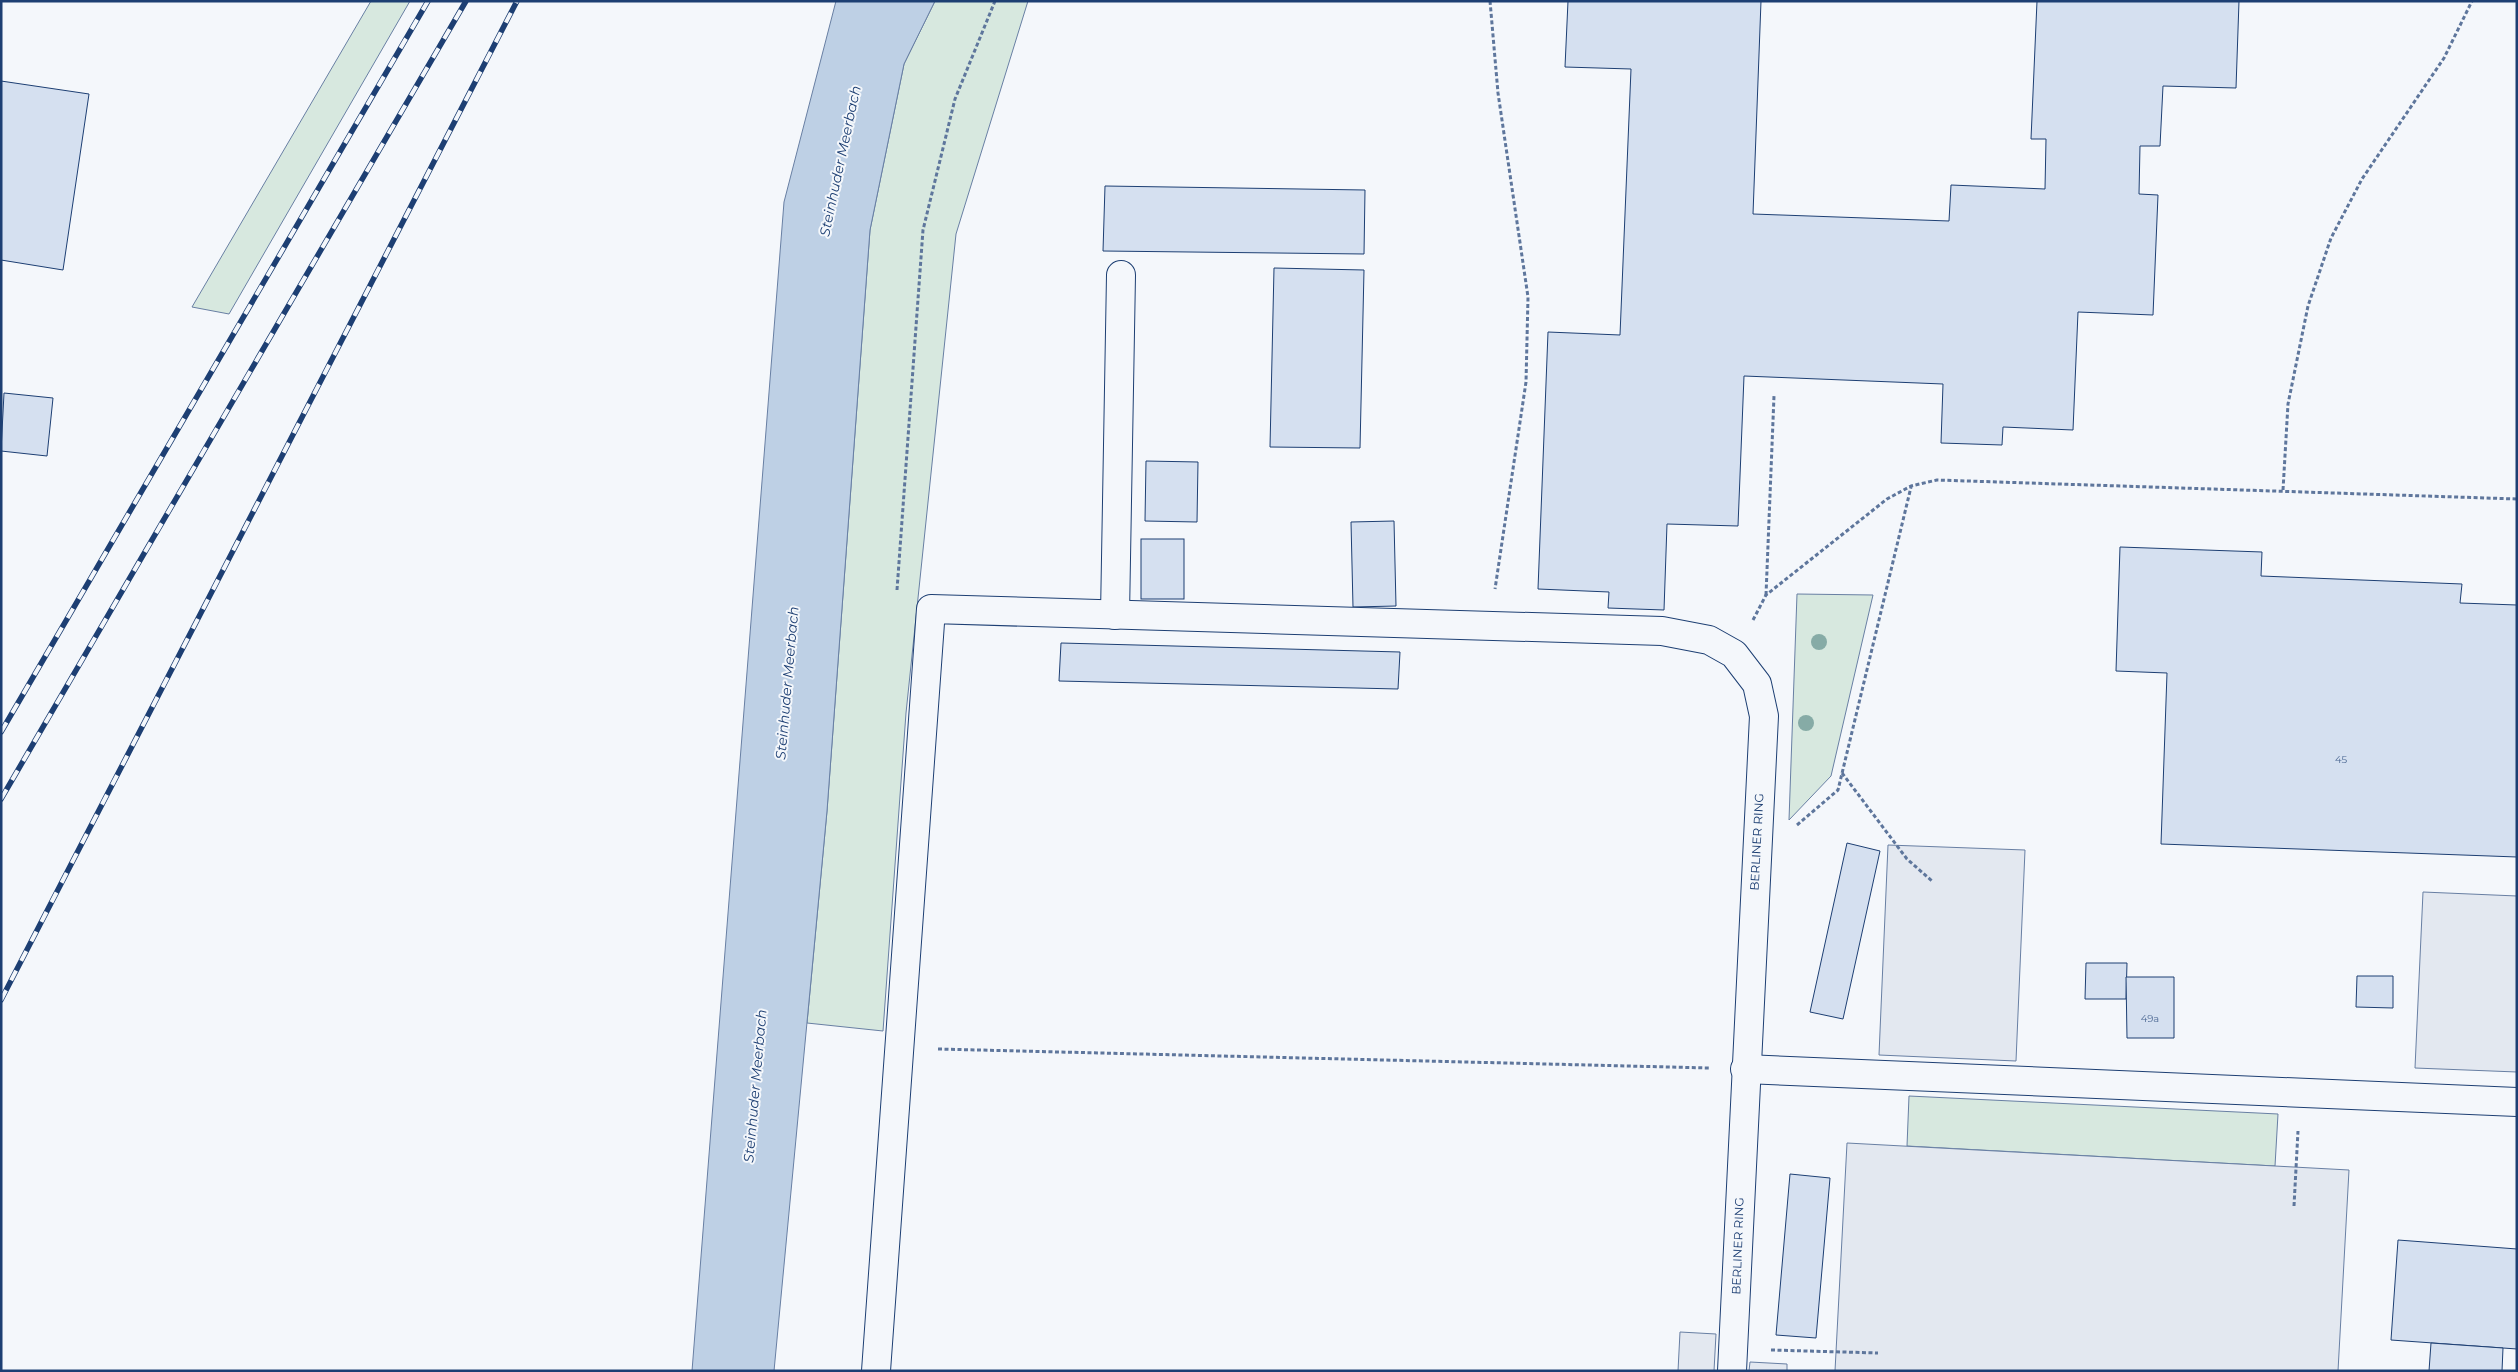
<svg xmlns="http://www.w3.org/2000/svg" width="2518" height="1372" viewBox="0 0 2518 1372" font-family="Montserrat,sans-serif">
	<rect width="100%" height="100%" fill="#f4f7fb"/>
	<g fill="#d7e8df" stroke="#687fa3">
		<path d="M371 1H410L229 314 192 307Z"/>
		<path d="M935 1H1028L956 234 906 713 883 1031 807 1023 827 811 870 230 904 64Z"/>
		<path d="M1797 594 1873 595 1831 776 1789 820Z"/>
		<path d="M1909 1096 2278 1114 2275 1166 1907 1146Z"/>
	</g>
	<g fill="#e3e8f0" stroke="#687fa3">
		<path d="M1888 845 2025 850 2016 1061 1879 1055Z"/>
		<path d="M2423 892 2517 896V1072L2415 1068Z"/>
		<path d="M1847 1143 2349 1170 2338 1371H1835Z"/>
		<path d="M1680 1332 1716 1334 1714 1371H1678Z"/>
		<path d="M1750 1362 1787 1364V1371H1749Z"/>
	</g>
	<path fill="#bed0e5" stroke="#687fa3" d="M836 1H935L904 64 870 230 827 811 774 1371H692L784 202Z"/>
	<g fill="#d5e0f0" stroke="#1d3f73">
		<path d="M1568 1H1761L1753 214 1949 221 1951 185 2045 189 2046 139H2031L2037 1H2239L2236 88 2163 86 2160 146H2140L2139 194 2158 195 2153 315 2078 312 2073 430 2003 427 2002 445 1941 443 1943 384 1744 376 1738 526 1667 524 1664 610 1608 608 1609 592 1538 589 1548 332 1620 335 1631 69 1565 67Z"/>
		<path d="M1 81 89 94 63 270 1 260Z"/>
		<path d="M1105 186 1365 190 1364 254 1103 251Z"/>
		<path d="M1274 268 1364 270 1360 448 1270 447Z"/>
		<path d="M4 393 53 398 47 456 1 451Z"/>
		<path d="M1146 461 1198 462 1197 522 1145 521Z"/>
		<path d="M1394 521 1396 606 1353 607 1351 522Z"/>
		<rect x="1141" y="539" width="43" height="60"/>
		<path d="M2120 547 2262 552 2261 576 2462 584 2460 603 2517 605V857L2161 844 2167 673 2116 671Z"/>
		<path d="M1061 643 1400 652 1398 689 1059 681Z"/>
		<path d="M1847 843 1880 851 1843 1019 1810 1012Z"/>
		<path d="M2086 963H2127L2126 999H2085Z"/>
		<path d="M2357 976H2393V1008L2356 1007Z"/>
		<path d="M2126 977H2174V1038H2127Z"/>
		<path d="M1790 1174 1830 1178 1816 1338 1776 1335Z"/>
		<path d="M2398 1240 2517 1249V1349L2391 1340Z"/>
		<path d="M2431 1343 2503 1348 2502 1371H2429Z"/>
	</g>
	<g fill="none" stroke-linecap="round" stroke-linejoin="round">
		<g stroke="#1d3f73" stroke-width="30">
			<g id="minor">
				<path d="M1115 615 1121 275"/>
				<path d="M1745 1069 2517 1102"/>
				<path d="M876 1371 931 609 1662 631 1709 640 1734 654 1757 684 1764 716 1732 1371"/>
			</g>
		</g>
		<g stroke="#5e769c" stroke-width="3" stroke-dasharray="4 2.5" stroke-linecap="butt">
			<path d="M1490 1 1498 93 1528 297 1526 382 1495 589"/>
			<path d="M2283 490 2288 404 2308 306 2331 238 2362 179 2444 58 2472 1"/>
			<path d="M897 590 923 230 955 99 995 1"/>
			<path d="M1766 595 1774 396"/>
			<path d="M1753 620 1766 595 1887 499 1911 486 1937 480 2517 499"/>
			<path d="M1842 773 1907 859 1932 881"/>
			<path d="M1797 825 1838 790 1911 487"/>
			<path d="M938 1049 1709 1068"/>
			<path d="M2294 1206 2298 1131"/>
			<path d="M1771 1350 1878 1353"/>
		</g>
		<use href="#minor" stroke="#f4f7fb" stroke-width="28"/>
		<g stroke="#1d3f73" stroke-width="5.5">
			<g id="rail">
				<path d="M1 732 428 1"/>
				<path d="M1 799 466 1"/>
				<path d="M1 1000 517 1"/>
			</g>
		</g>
		<use href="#rail" stroke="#f4f7fb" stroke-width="4" stroke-dasharray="11" stroke-linecap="butt"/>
	</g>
	<g fill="#86aba6">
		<circle cx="1819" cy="642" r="8"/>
		<circle cx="1806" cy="723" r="8"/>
	</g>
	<g text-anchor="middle" stroke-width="4" stroke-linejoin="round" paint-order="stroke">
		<g font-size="10" fill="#4b6792">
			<text x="2341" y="763">45</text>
			<text x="2150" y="1022">49a</text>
		</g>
		<g font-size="12" fill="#1d3f73" stroke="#f4f7fb">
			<text transform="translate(1757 842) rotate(-87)" y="4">BERLINER RING</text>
			<text transform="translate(1738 1246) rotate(-88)" y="4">BERLINER RING</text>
		</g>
		<g font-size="14" font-style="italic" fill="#1d3f73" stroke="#f4f7fb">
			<text transform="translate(840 161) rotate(-78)" y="5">Steinhuder Meerbach</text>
			<text transform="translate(787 683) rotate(-85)" y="5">Steinhuder Meerbach</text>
			<text transform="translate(755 1086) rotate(-85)" y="5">Steinhuder Meerbach</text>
		</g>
	</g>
	<rect width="2518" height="1372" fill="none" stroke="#1d3f73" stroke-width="5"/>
</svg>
